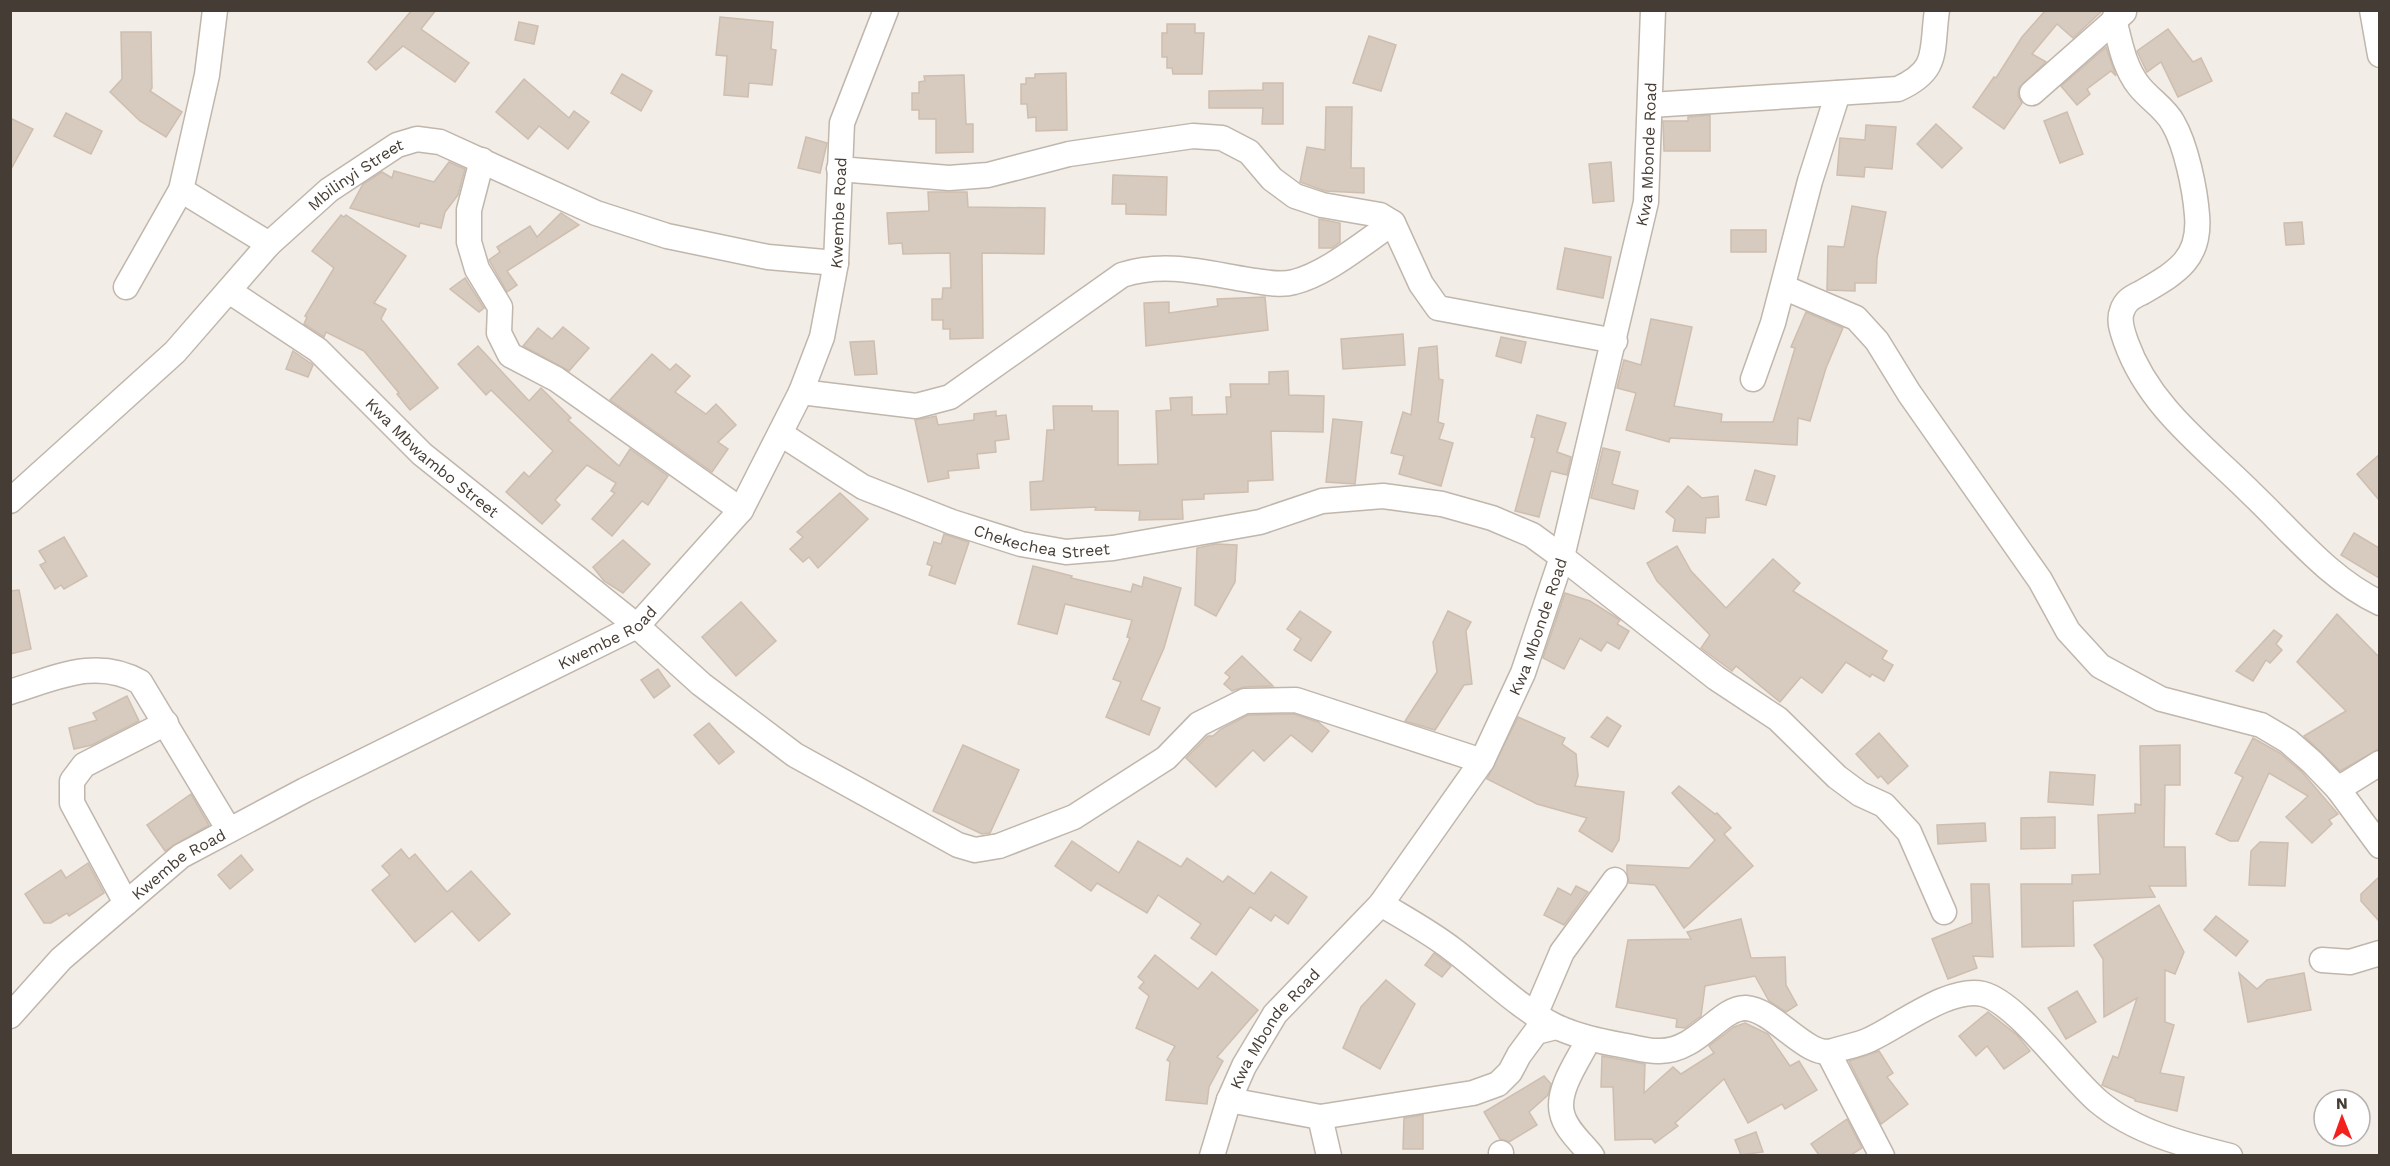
<svg xmlns="http://www.w3.org/2000/svg" width="2390" height="1166" viewBox="0 0 2390 1166" font-family="'Work Sans',sans-serif">
	<rect width="100%" height="100%" fill="#f2ede6"/>
	<g fill="#d7cabe" stroke="#cebeaf" stroke-width="1.5">
		<path d="M412 10H436L421 29 469 63 455 82 403 46 376 70 368 62Z"/>
		<path d="M2042 10H2103L2073 38 2057 24 2032 54 2046 62 2019 88 2018 96 2022 103 2004 129 1973 107 1994 77 1996 78 2022 37 2044 12Z"/>
		<path d="M720 17 773 22 771 49 776 50 772 85 749 83 748 97 724 95 727 56 716 55Z"/>
		<path d="M519 22 538 26 534 44 515 40Z"/>
		<path d="M1167 24H1195V33H1204L1202 74H1173L1172 68H1167V57H1162V33H1167Z"/>
		<path d="M2168 29 2193 62 2201 58 2212 81 2178 97 2161 62 2147 72 2137 51Z"/>
		<path d="M121 32H151L152 88 150 91 182 112 166 137 140 121 110 92 122 79Z"/>
		<path d="M1369 36 1396 45 1381 91 1353 83Z"/>
		<path d="M2106 47 2116 76 2111 71 2087 89 2090 94 2077 105 2061 86Z"/>
		<path d="M1066 73 1067 130 1036 131V117L1028 118 1027 104H1021V84H1026V78H1035V74Z"/>
		<path d="M622 74 652 91 641 111 611 93Z"/>
		<path d="M964 75 966 124H973V152L936 153V119H919V110H912V93H919V82L925 81 924 76Z"/>
		<path d="M524 79 569 118 574 111 589 122 568 149 539 126 528 139 496 112Z"/>
		<path d="M1263 83H1283V124H1262L1263 108H1209V91L1263 90Z"/>
		<path d="M1326 107H1352L1351 168H1364V193L1325 191 1300 182 1307 147 1325 150Z"/>
		<path d="M2067 112 2083 154 2060 163 2044 121Z"/>
		<path d="M66 113 102 131 91 154 54 136Z"/>
		<path d="M1710 115V151H1664L1663 121H1688V117Z"/>
		<path d="M10 118 33 129 10 171Z"/>
		<path d="M1936 124 1962 148 1942 168 1917 144Z"/>
		<path d="M1866 125 1896 127 1892 169 1865 167 1864 177 1837 175 1840 138 1865 140Z"/>
		<path d="M806 137 827 143 820 173 798 168Z"/>
		<path d="M449 162 465 169 458 195 445 212 441 228 420 223 419 227 350 208 363 184 382 172 392 178 394 171 434 182Z"/>
		<path d="M1611 162 1614 201 1593 203 1589 164Z"/>
		<path d="M1113 175 1167 177 1166 215 1126 214V204H1112Z"/>
		<path d="M928 192H967L968 207 1045 208 1044 254 982 253 983 338 950 339V329H943V320H932V299H942L943 288H951L950 253 903 254 902 243 889 244 887 213 929 211Z"/>
		<path d="M1852 206 1886 212 1877 258 1876 283H1855V291L1827 290 1828 246 1844 247Z"/>
		<path d="M561 213 579 225 507 271 517 285 507 292 489 260 500 252 497 247 530 226 537 237Z"/>
		<path d="M341 215 344 217 346 215 406 256 374 303 386 309 381 319 438 388 410 410 397 394 399 393 364 351 326 332 324 337 304 324 307 317 305 316 334 268 312 251Z"/>
		<path d="M1319 219 1340 223V242L1332 248H1319Z"/>
		<path d="M2302 222 2304 244 2286 245 2284 223Z"/>
		<rect x="1731" y="230" width="35" height="22"/>
		<path d="M1565 248 1611 257 1603 298 1557 289Z"/>
		<path d="M465 278 484 308 479 312 450 289Z"/>
		<path d="M1265 297 1268 330 1146 346 1144 303 1169 302V313L1218 306 1217 299Z"/>
		<path d="M1806 312 1843 328 1826 368 1810 421 1798 418 1797 445 1670 438 1669 442 1626 430 1636 393 1617 388 1624 360 1641 365 1651 319 1692 327 1674 406 1722 414 1721 422H1773L1795 348 1791 347Z"/>
		<path d="M563 327 589 348 569 371 523 346 538 328 552 339Z"/>
		<path d="M1403 334 1405 365 1343 369 1341 339Z"/>
		<path d="M1501 337 1526 342 1521 363 1496 356Z"/>
		<path d="M874 341 877 374 855 375 850 342Z"/>
		<path d="M478 346 529 401 541 388 571 418 568 420 619 466 630 449 668 476 648 505 642 501 612 536 592 519 615 493 611 491 616 483 587 465 555 500 560 505 542 524 506 492 524 472 529 477 553 451 491 390 486 395 458 364Z"/>
		<path d="M1437 346 1439 379 1443 380 1438 422 1444 424 1439 439 1453 443 1441 486 1399 474 1404 456 1391 453 1403 412 1411 415 1419 348Z"/>
		<path d="M293 351 313 365 308 377 286 369Z"/>
		<path d="M652 354 670 370 676 364 690 376 675 392 706 414 716 404 736 425 718 442 728 449 712 472 610 400Z"/>
		<path d="M1288 371 1289 395 1324 396 1323 432 1271 431 1273 480 1248 481V492L1204 494V499L1182 500 1183 519 1139 520 1140 511 1095 510 1096 507 1031 510 1030 482 1043 481 1047 430H1054L1053 406H1092V411H1118V465L1158 464 1156 411 1171 410 1170 398 1192 397V415L1227 414 1226 397H1231L1230 384H1269V372Z"/>
		<path d="M996 411V416L1006 415 1009 439 995 441 996 452 977 454 979 468 948 471 949 478 928 482 915 420 936 416 938 425 974 420V414Z"/>
		<path d="M1537 415 1566 423 1557 452 1571 457 1567 475 1551 471 1539 517 1515 511 1535 438 1531 437Z"/>
		<path d="M1333 419 1362 422 1355 484 1326 482Z"/>
		<path d="M1603 448 1620 452 1612 484 1638 491 1634 509 1591 498Z"/>
		<path d="M2379 455V500L2357 474Z"/>
		<path d="M1755 470 1775 476 1766 505 1746 500Z"/>
		<path d="M1688 486 1702 498 1718 496 1719 517 1706 518 1705 533 1673 531 1675 519 1666 512Z"/>
		<path d="M840 493 868 519 818 568 809 557 803 562 790 549 803 537 797 532Z"/>
		<path d="M2354 533 2379 548V578L2341 555Z"/>
		<path d="M944 534 969 542 955 584 929 575 932 566 927 564 934 542 941 544Z"/>
		<path d="M64 537 87 576 64 589 61 585 55 589 40 565 46 562 39 551Z"/>
		<path d="M623 540 650 564 623 593 604 581 593 567Z"/>
		<path d="M1216 544 1237 545 1235 582 1216 616 1195 605 1197 548Z"/>
		<path d="M1677 546 1691 571 1726 608 1773 559 1800 583 1793 591 1887 651 1882 659 1893 665 1884 681 1872 674 1870 677 1846 662 1822 693 1801 677 1780 702 1736 666 1732 671 1701 648 1710 635 1657 581 1647 563Z"/>
		<path d="M1033 566 1072 576 1071 578 1131 592 1133 584 1142 587 1144 577 1181 588 1164 648 1141 700 1160 708 1149 735 1106 717 1121 682 1113 679 1130 638 1127 637 1132 620 1065 604 1057 634 1018 624Z"/>
		<path d="M19 590 31 649 10 654V591Z"/>
		<path d="M1565 593 1590 601 1620 620 1617 624 1629 631 1619 649 1607 642 1601 651 1580 638 1564 669 1543 658Z"/>
		<path d="M741 602 776 641 736 676 702 637Z"/>
		<path d="M1300 611 1331 632 1311 661 1294 650 1301 639 1287 629Z"/>
		<path d="M1448 611 1471 622 1466 631 1472 684 1464 685 1435 730 1405 721 1437 672 1433 642Z"/>
		<path d="M2337 614 2379 657V749L2340 771 2304 736 2346 711 2297 662Z"/>
		<path d="M2274 630 2282 636 2276 644 2282 650 2270 663 2266 660 2253 681 2236 671Z"/>
		<path d="M1242 656 1273 686 1244 687 1232 691 1224 684 1230 677 1225 673Z"/>
		<path d="M658 669 670 686 654 698 641 680Z"/>
		<path d="M127 696 139 721 92 745 74 749 69 728 97 720 93 713Z"/>
		<path d="M1294 714 1318 722 1329 731 1312 752 1291 735 1264 761 1253 750 1216 787 1186 758 1208 736H1213L1221 729 1248 715Z"/>
		<path d="M1518 717 1565 738 1562 744 1576 754 1578 776 1575 786 1624 792 1619 840 1612 852 1579 831 1587 818 1537 804 1487 779Z"/>
		<path d="M1607 717 1621 726 1608 747 1591 737Z"/>
		<path d="M709 723 734 752 719 764 694 735Z"/>
		<path d="M1879 733 1908 766 1888 784 1881 776 1878 778 1856 754Z"/>
		<path d="M2253 738 2280 753 2302 772 2338 814 2329 820 2332 824 2312 843 2286 817 2308 796 2269 773 2238 841H2230L2216 834 2243 777 2235 773Z"/>
		<path d="M963 745 1019 770 990 833 982 834 933 811Z"/>
		<path d="M2180 745V785H2165L2164 847H2185L2186 886H2149L2155 897 2073 901 2074 946 2022 947 2021 884H2072V875L2100 874 2098 815 2135 813V804L2141 805 2140 746Z"/>
		<path d="M2050 772 2095 775 2093 805 2048 802Z"/>
		<path d="M1679 786 1715 814 1717 813 1731 828 1724 834 1753 866 1684 928 1655 885 1629 883 1627 873V865L1689 868 1715 840 1672 793Z"/>
		<path d="M191 794 209 825 165 851 147 825Z"/>
		<path d="M2055 817V848L2021 849V818Z"/>
		<path d="M1985 823 1986 841 1938 844 1937 825Z"/>
		<path d="M1072 841 1119 873 1138 841 1181 867 1187 858 1223 882 1228 876 1254 894 1271 872 1307 897 1288 924 1275 915 1271 921 1250 907 1216 955 1191 938 1201 924 1158 895 1147 913 1097 883 1091 891 1055 866Z"/>
		<path d="M2260 842 2288 843 2285 886 2249 885 2251 851Z"/>
		<path d="M401 849 409 859 415 854 447 892 471 871 510 914 479 941 452 911 415 942 372 890 390 875 382 866Z"/>
		<path d="M241 855 253 870 230 889 218 875Z"/>
		<path d="M88 863 104 893 69 916 67 913 51 923H44L25 894 61 870 66 878Z"/>
		<path d="M2379 877V921L2361 901V894Z"/>
		<path d="M1971 884H1989L1993 957 1973 956 1977 968 1948 979 1932 939 1972 923Z"/>
		<path d="M1576 886 1588 892 1564 925 1544 915 1558 888 1571 895Z"/>
		<path d="M2159 905 2184 952 2175 974 2165 970V1022L2174 1025 2160 1073 2184 1077 2177 1111 2135 1101V1099L2102 1085 2113 1056 2118 1058 2137 998 2104 1017 2103 959 2094 945Z"/>
		<path d="M2216 916 2248 941 2236 956 2204 930Z"/>
		<path d="M1741 919 1751 958 1785 957 1786 985 1797 1005 1786 1012 1769 1001 1755 976 1705 986 1701 1016 1685 1028 1676 1027 1677 1019 1616 1007 1628 940 1691 939 1687 932Z"/>
		<path d="M1434 953 1451 966 1442 977 1425 965Z"/>
		<path d="M1155 955 1198 989 1212 972 1258 1010 1217 1057 1223 1061 1209 1087 1207 1104 1166 1100 1170 1062 1167 1060 1175 1046 1136 1028 1149 996 1139 988 1144 982 1138 977Z"/>
		<path d="M2239 973 2257 989 2267 980 2304 973 2311 1010 2248 1022Z"/>
		<path d="M1386 980 1415 1004 1380 1069 1343 1048 1361 1007Z"/>
		<path d="M2077 991 2096 1022 2066 1039 2048 1008Z"/>
		<path d="M1988 1012 2017 1035 2030 1051 2004 1069 1987 1046 1976 1056 1959 1036Z"/>
		<path d="M1745 1023 1768 1034 1790 1066 1799 1061 1817 1090 1785 1109 1782 1104 1748 1123 1724 1079 1675 1123 1678 1126 1655 1143 1652 1139 1615 1140 1613 1087H1601L1602 1056 1645 1064 1644 1093 1673 1067 1681 1074 1714 1053 1709 1046 1734 1027Z"/>
		<path d="M1879 1051 1893 1073 1887 1077 1908 1104 1881 1124 1849 1061Z"/>
		<path d="M1544 1076 1551 1084 1548 1095 1529 1112 1537 1125 1509 1142 1500 1139 1484 1112Z"/>
		<path d="M1423 1115V1149H1403L1404 1118Z"/>
		<path d="M1847 1119 1862 1148 1851 1155H1819L1811 1144Z"/>
		<path d="M1756 1132 1763 1152 1741 1155 1735 1140Z"/>
	</g>
	<g fill="none" stroke-linecap="round" stroke-linejoin="round">
		<g stroke="#c0b6ac" stroke-width="27">
			<g id="minor">
				<path d="M2372 10 2380 55"/>
				<path d="M2114 19C2120 43 2124 67 2139 86 2149 99 2165 108 2173 123 2186 145 2195 189 2197 215 2201 260 2175 273 2141 293 2132 297 2125 301 2122 311 2118 321 2123 333 2126 342 2149 407 2205 447 2252 494 2292 532 2329 579 2380 603"/>
				<path d="M2032 93 2124 12"/>
				<path d="M1651 105 1898 89C1940 70 1931 52 1937 10"/>
				<path d="M482 160 469 210V242L477 269 500 307 499 333 510 355 556 379 741 510"/>
				<path d="M839 169 949 178 988 175 1069 154 1193 136 1222 138 1249 152 1272 179 1295 196 1322 205 1380 215 1393 223 1421 284 1438 308 1615 341"/>
				<path d="M181 190 269 244"/>
				<path d="M126 287 181 190 207 75 215 10"/>
				<path d="M1783 287 1856 318 1877 341 1909 393 2040 580 2068 631 2100 666 2161 699 2261 725 2288 741 2312 762 2338 789 2380 846"/>
				<path id="s1" d="M229 291 318 350 422 454 637 626 701 684 795 755 958 845 975 850 999 846 1074 817 1166 758 1199 724 1245 701 1296 700 1482 761"/>
				<path d="M1753 379 1773 323 1810 181 1838 93"/>
				<path d="M801 392 916 406 950 397 1122 275C1165 261 1205 273 1249 280 1263 282 1280 286 1294 282 1327 274 1364 242 1393 223"/>
				<path id="s2" d="M781 434 863 487 952 522 1021 544 1066 552 1113 548 1260 522 1322 501 1383 496 1442 504 1492 518 1532 535 1562 557 1716 678 1778 719 1837 777 1860 794 1884 805 1909 832 1944 912"/>
				<path id="s3" d="M10 501 175 352 269 244 329 190 397 145 417 139 440 142 596 213 667 236 768 257 836 263"/>
				<path d="M10 692C56 678 96 657 140 682L229 830"/>
				<path d="M2338 789 2380 763"/>
				<path d="M126 903 72 803V781L84 765 166 723"/>
				<path d="M1381 904C1404 918 1430 932 1452 949 1484 973 1520 1009 1555 1026 1576 1036 1598 1041 1621 1045 1634 1047 1647 1052 1660 1051 1698 1051 1720 1007 1746 1008 1775 1010 1807 1059 1833 1051 1845 1047 1859 1045 1871 1039 1901 1025 1950 986 1983 994 2018 1003 2068 1076 2099 1102 2135 1132 2185 1145 2230 1156"/>
				<path d="M2322 960 2350 962 2380 953"/>
				<path d="M1535 1015 1562 952 1615 880"/>
				<path id="s4" d="M10 1016 61 959 181 856 305 790 637 626 741 510 801 392 822 337 836 263 842 123 886 10"/>
				<path d="M1589 1039C1579 1059 1556 1090 1562 1113 1565 1129 1582 1143 1592 1156"/>
				<path d="M1828 1052 1882 1156"/>
				<path d="M1229 1100 1320 1117 1473 1093 1498 1084 1510 1072 1519 1055 1536 1032 1556 1027"/>
				<path d="M1320 1117 1329 1156"/>
				<path d="M1501 1153V1156"/>
				<path id="s5" d="M1212 1156 1229 1100 1244 1066 1275 1014 1381 904 1482 761 1523 673 1562 557 1646 202 1653 10"/>
			</g>
		</g>
		<use href="#minor" stroke="#fff" stroke-width="24"/>
	</g>
	<g text-anchor="middle" stroke-width="6" stroke-linejoin="round" paint-order="stroke">
		<g font-size="16" fill="#453d35" stroke="#fff">
			<text dy="6" stroke="none"><textPath href="#s5" startOffset="1116">Kwa Mbonde Road</textPath></text>
			<text dy="6" stroke="none"><textPath href="#s3" startOffset="477">Mbilinyi Street</textPath></text>
			<text dy="6" stroke="none"><textPath href="#s4" startOffset="1218">Kwembe Road</textPath></text>
			<text dy="6" stroke="none"><textPath href="#s1" startOffset="264">Kwa Mbwambo Street</textPath></text>
			<text dy="6" stroke="none"><textPath href="#s2" startOffset="286">Chekechea Street</textPath></text>
			<text dy="6" stroke="none"><textPath href="#s5" startOffset="630">Kwa Mbonde Road</textPath></text>
			<text dy="6" stroke="none"><textPath href="#s4" startOffset="714">Kwembe Road</textPath></text>
			<text dy="6" stroke="none"><textPath href="#s4" startOffset="228">Kwembe Road</textPath></text>
			<text dy="6" stroke="none"><textPath href="#s5" startOffset="144">Kwa Mbonde Road</textPath></text>
		</g>
	</g>
	<rect width="2390" height="1166" fill="none" stroke="#453d35" stroke-width="24"/>
	<g transform="translate(2342 1118) rotate(359)"><circle r="28" fill="#ffffff" stroke="#b5b1ae" stroke-width="1.5"/>
	<path d="M0-4.5L10 22L0 15L-10 22Z" fill="#f3211c"/>
	<text y="-9" font-size="16" font-weight="bold" text-anchor="middle" fill="#453d35">N</text>
	</g>
</svg>
